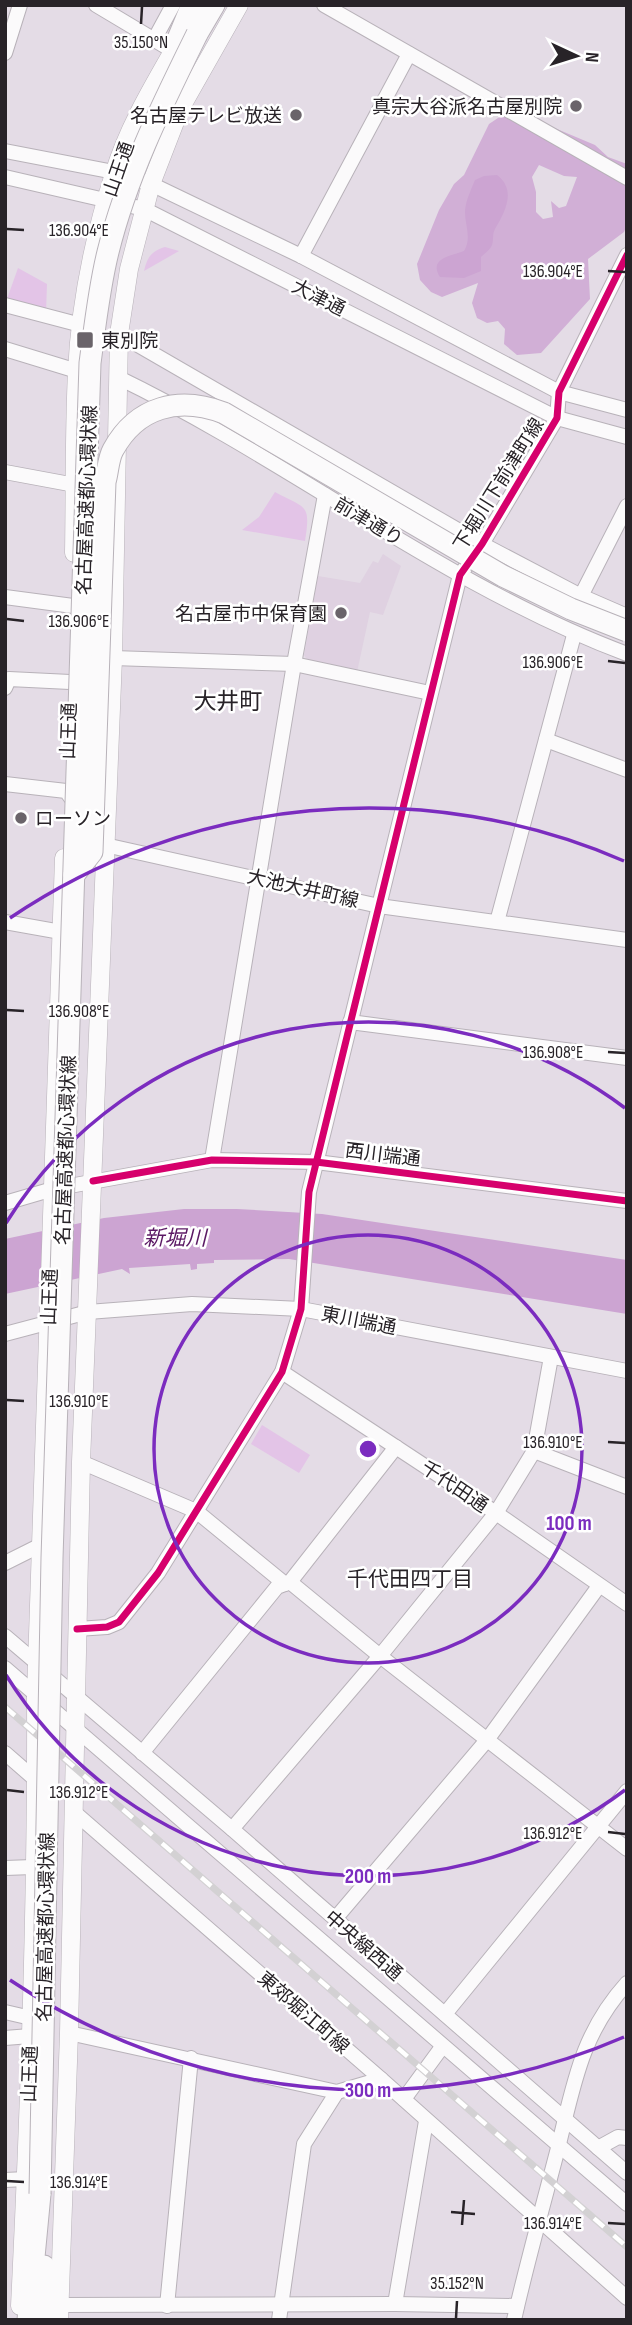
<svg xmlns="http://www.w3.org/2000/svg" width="632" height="2325" viewBox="0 0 632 2325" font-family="'Sofia Sans Condensed','Noto Sans JP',sans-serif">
	<rect width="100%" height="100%" fill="#e4dce6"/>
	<path fill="#dfd1e1" d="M383 554 401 566 383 615 370 612 357 672 308 661 304 655 318 576 360 583 373 561 378 563Z"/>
	<g fill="#e3c4e7">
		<path d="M165 247 179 251 144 271C147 258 151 251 165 247Z"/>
		<path d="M18 268 47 284 46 313 7 299Z"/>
		<path d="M275 492C306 509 311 503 305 541L242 530 259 517Z"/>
		<path d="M262 1425 310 1455 299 1473 251 1444Z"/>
	</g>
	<path fill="#d1afd6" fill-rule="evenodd" d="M507 112 545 124 595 145 608 157 627 164V225L624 232 588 259 590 299 541 353 517 355 504 344 505 329 498 321 487 323 477 318 472 303 478 283 442 297 431 292 420 280 417 264 439 210 454 184 464 175 489 124ZM539 165 564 176 577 177 566 206 559 208 551 201 553 217 543 219 536 212V192L532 177Z"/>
	<g fill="#cca4d2">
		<path d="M497 175C517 190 505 212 495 229 492 234 494 239 492 245 490 250 485 253 481 257V271L464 278 440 277C428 258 451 256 464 251 472 238 465 226 465 212 465 202 471 190 475 180L484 176Z"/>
		<path d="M184 1209H237L322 1214 627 1260V1314L289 1259 214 1260V1263L197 1264V1269L191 1270 190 1264 129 1268 130 1274 122 1269 5 1294V1239L104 1218Z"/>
	</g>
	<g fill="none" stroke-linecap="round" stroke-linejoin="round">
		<g stroke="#b8b2b9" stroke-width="16">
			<g id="minor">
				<path d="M96 5 173 51"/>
				<path d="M324 5 627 178"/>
				<path d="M154 40 173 5"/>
				<path d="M5 53 20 5"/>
				<path d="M5 151 114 172 151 184 301 256 559 392 627 410"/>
				<path d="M5 177 144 209 557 418 627 437"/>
				<path d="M301 256 409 54"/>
				<path d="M5 305 81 325"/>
				<path d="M119 334 482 544 581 596 627 616"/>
				<path d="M5 349 77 371"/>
				<path d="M117 377C291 461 445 586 627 654"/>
				<path d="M5 472 75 485"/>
				<path d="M581 596 627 506"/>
				<path d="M5 597 73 606"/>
				<path d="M113 658 294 664 430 693"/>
				<path d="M5 688 9 679 70 682"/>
				<path d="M546 740 627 770"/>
				<path d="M5 784 66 791 77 806"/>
				<path d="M101 839 105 845 379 906 627 940"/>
				<path d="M5 922 61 932"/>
				<path d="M497 922 574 635"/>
				<path d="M350 1022 627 1058"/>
				<path d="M212 1160 294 664 325 495"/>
				<path d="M5 1203 53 1189 212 1160 316 1162 627 1201"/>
				<path d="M5 1334 88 1312 192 1304 301 1309 627 1371"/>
				<path d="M282 1372 496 1513 627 1604"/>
				<path d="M534 1451 627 1487"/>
				<path d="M81 1462 196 1511 285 1584"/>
				<path d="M5 1563 41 1545"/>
				<path d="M290 1582 380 1656 627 1849"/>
				<path d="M77 1629 107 1627 119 1622 158 1573 282 1372 301 1309 309 1192 460 575 482 544 557 418 559 392 627 255"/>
				<path d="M5 1636 232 1829 627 2173"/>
				<path d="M5 1668 627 2204"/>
				<path d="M5 1753 36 1780"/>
				<path d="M142 1753 277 1587 290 1582 396 1447"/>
				<path d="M74 1812 381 2079 627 2298"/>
				<path d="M232 1829 380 1656 496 1513 534 1451 551 1357"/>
				<path d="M5 1868 33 1867"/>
				<path d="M335 1919 487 1740 599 1586"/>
				<path d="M5 2012 31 2018"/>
				<path d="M445 2014 627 1791"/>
				<path d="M69 2033 337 2092 381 2079"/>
				<path d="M5 2038 30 2036"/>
				<path d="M404 2099 442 2047"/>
				<path d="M598 2148 618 2137 627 2138"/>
				<path d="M5 2180 26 2179"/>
				<path d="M395 2304 426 2121"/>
				<path d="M59 2305 395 2304 517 2306"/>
				<path d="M167 2306 191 2058"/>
				<path d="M279 2320 304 2144 337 2092"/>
				<path d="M514 2320C527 2262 543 2206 558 2148 574 2084 581 2034 627 1983"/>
			</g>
		</g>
		<g stroke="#b8b2b9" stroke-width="19">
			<g id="major">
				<path d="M74 553C75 493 74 432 77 372 80 306 94 237 114 174 128 127 155 83 179 41"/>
				<path d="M20 2306C30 2102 37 1898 36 1695L64 858"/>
				<path d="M59 2320 69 2033 81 1462 113 658 119 334 129 269 151 184 180 109 239 5"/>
			</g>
		</g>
		<g stroke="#b8b2b9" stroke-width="23">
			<g id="highway">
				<path d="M197 34 214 5"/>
				<path d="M173 51 192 5"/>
				<path d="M44 2266V2320"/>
				<path d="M28 2320 40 2194"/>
			</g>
		</g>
		<use href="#minor" stroke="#fbfafb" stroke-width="14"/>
		<use href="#major" stroke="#fbfafb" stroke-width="18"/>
		<use href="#highway" stroke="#fbfafb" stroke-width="21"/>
		<g stroke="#d3d1d3" stroke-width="7">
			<path id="rail" d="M5 1707 627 2247"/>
		</g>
		<use href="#rail" stroke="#fff" stroke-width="4.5" stroke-dasharray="13" stroke-linecap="butt"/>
		<g stroke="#b8b2b9" stroke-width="23" stroke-linecap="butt">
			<g id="highway-bridge">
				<path d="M74 875 92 852 105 482C108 472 108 459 113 450 137 406 179 396 224 413L503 576 571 609 627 631"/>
				<path d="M40 2194 52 1558 90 363C95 326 99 288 108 252 127 175 162 105 197 34"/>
			</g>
		</g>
		<use href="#highway-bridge" stroke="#fbfafb" stroke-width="21"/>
		<g stroke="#fff" stroke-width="11">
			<g id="cycleway">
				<path d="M93 1181 212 1160 316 1162 627 1201"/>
				<path d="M77 1629 107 1627 119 1622 158 1573 282 1372 301 1309 309 1192 460 575 482 544 557 418 559 392 627 255"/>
			</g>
		</g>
		<use href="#cycleway" stroke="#d6006c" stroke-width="7"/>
	</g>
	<path fill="none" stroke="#282328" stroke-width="2.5" d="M141 24 142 7M7 229 24 230M608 271 625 272M7 619 24 621M608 661 625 663M7 1010 24 1011M608 1052 625 1053M7 1400 24 1401M608 1442 625 1443M7 1790 24 1792M608 1832 625 1834M7 2181 24 2182M451 2212 475 2214M608 2223 625 2224M462 2225 464 2200M456 2318 457 2301"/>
	<g fill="none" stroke="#7b2cbf" stroke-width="3.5">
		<circle cx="368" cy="1449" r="214"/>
		<path d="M625 1790A427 427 0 0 1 6 1675M6 1223A427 427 0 0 1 625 1108"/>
		<path d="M624 2037A641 641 0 0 1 10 1980M10 918A641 641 0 0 1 624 861"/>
	</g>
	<g fill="#6a646a" stroke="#fff" stroke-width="2.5">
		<circle cx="576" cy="106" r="7"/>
		<circle cx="296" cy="115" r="7"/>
		<rect x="76" y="331" width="18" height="18" rx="3.5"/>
		<circle cx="341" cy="613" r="7"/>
		<circle cx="21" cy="818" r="7"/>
	</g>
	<g text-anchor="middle" stroke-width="5" stroke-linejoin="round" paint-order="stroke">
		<g font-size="19" fill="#282328" stroke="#fff" text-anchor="end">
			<text x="562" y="113">真宗大谷派名古屋別院</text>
			<text x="282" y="122">名古屋テレビ放送</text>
			<text x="101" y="347" text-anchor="start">東別院</text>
			<text x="327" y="620">名古屋市中保育園</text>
			<text x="35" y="825" text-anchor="start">ローソン</text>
		</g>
		<g font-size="19" fill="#282328" stroke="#fff">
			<text transform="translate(118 169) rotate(-71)" y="7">山王通</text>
			<text transform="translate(319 297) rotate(27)" y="7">大津通</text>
			<text transform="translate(498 484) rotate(-58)" y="7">下堀川下前津町線</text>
			<text transform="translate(86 500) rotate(-88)" y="7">名古屋高速都心環状線</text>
			<text transform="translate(369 521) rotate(31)" y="7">前津通り</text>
			<text transform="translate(68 731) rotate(-88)" y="7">山王通</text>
			<text transform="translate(303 888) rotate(13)" y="7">大池大井町線</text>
			<text transform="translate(65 1150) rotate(-88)" y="7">名古屋高速都心環状線</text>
			<text transform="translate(383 1154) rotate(7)" y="7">西川端通</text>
			<text transform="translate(49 1297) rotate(-88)" y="7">山王通</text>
			<text transform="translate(359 1320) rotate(11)" y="7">東川端通</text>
			<text transform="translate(455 1486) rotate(34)" y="7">千代田通</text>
			<text transform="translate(45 1927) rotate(-89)" y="7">名古屋高速都心環状線</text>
			<text transform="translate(364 1945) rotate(41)" y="7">中央線西通</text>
			<text transform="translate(304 2012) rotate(41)" y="7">東郊堀江町線</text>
			<text transform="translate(29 2074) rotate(-88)" y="7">山王通</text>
		</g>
		<g font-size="21" font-style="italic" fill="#5a1863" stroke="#fff">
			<text x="175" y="1245">新堀川</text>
		</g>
		<g font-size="21" fill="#282328" stroke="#fff">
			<text x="410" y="1586">千代田四丁目</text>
		</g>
		<g font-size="23" fill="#282328" stroke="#fff">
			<text x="228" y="709">大井町</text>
		</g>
	</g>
	<g font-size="18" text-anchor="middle" fill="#282328" stroke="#fff" stroke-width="5" stroke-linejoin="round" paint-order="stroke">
		<text x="141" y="48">35.150°N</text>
		<text x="79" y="236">136.904°E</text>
		<text x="553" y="277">136.904°E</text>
		<text x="79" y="627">136.906°E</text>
		<text x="553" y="668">136.906°E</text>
		<text x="79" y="1017">136.908°E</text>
		<text x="553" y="1058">136.908°E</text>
		<text x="79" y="1407">136.910°E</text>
		<text x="553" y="1448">136.910°E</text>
		<text x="79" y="1798">136.912°E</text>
		<text x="553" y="1839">136.912°E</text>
		<text x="79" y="2188">136.914°E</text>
		<text x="553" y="2229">136.914°E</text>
		<text x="457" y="2289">35.152°N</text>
	</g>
	<circle cx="368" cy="1449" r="10" fill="#7b2cbf" stroke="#fff" stroke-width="3.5"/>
	<g font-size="21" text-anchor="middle" font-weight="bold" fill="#7b2cbf" stroke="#fff" stroke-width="5" stroke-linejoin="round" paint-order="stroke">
		<text x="569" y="1530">100 m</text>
		<text x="368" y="1883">200 m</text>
		<text x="368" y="2097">300 m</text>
	</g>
	<rect width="632" height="2325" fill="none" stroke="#282328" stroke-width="14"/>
	<g transform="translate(576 56) rotate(94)" stroke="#ffffff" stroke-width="5" paint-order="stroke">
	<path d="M0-5L12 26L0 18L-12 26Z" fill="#282328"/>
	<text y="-10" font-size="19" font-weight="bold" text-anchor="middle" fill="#282328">N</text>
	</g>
</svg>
